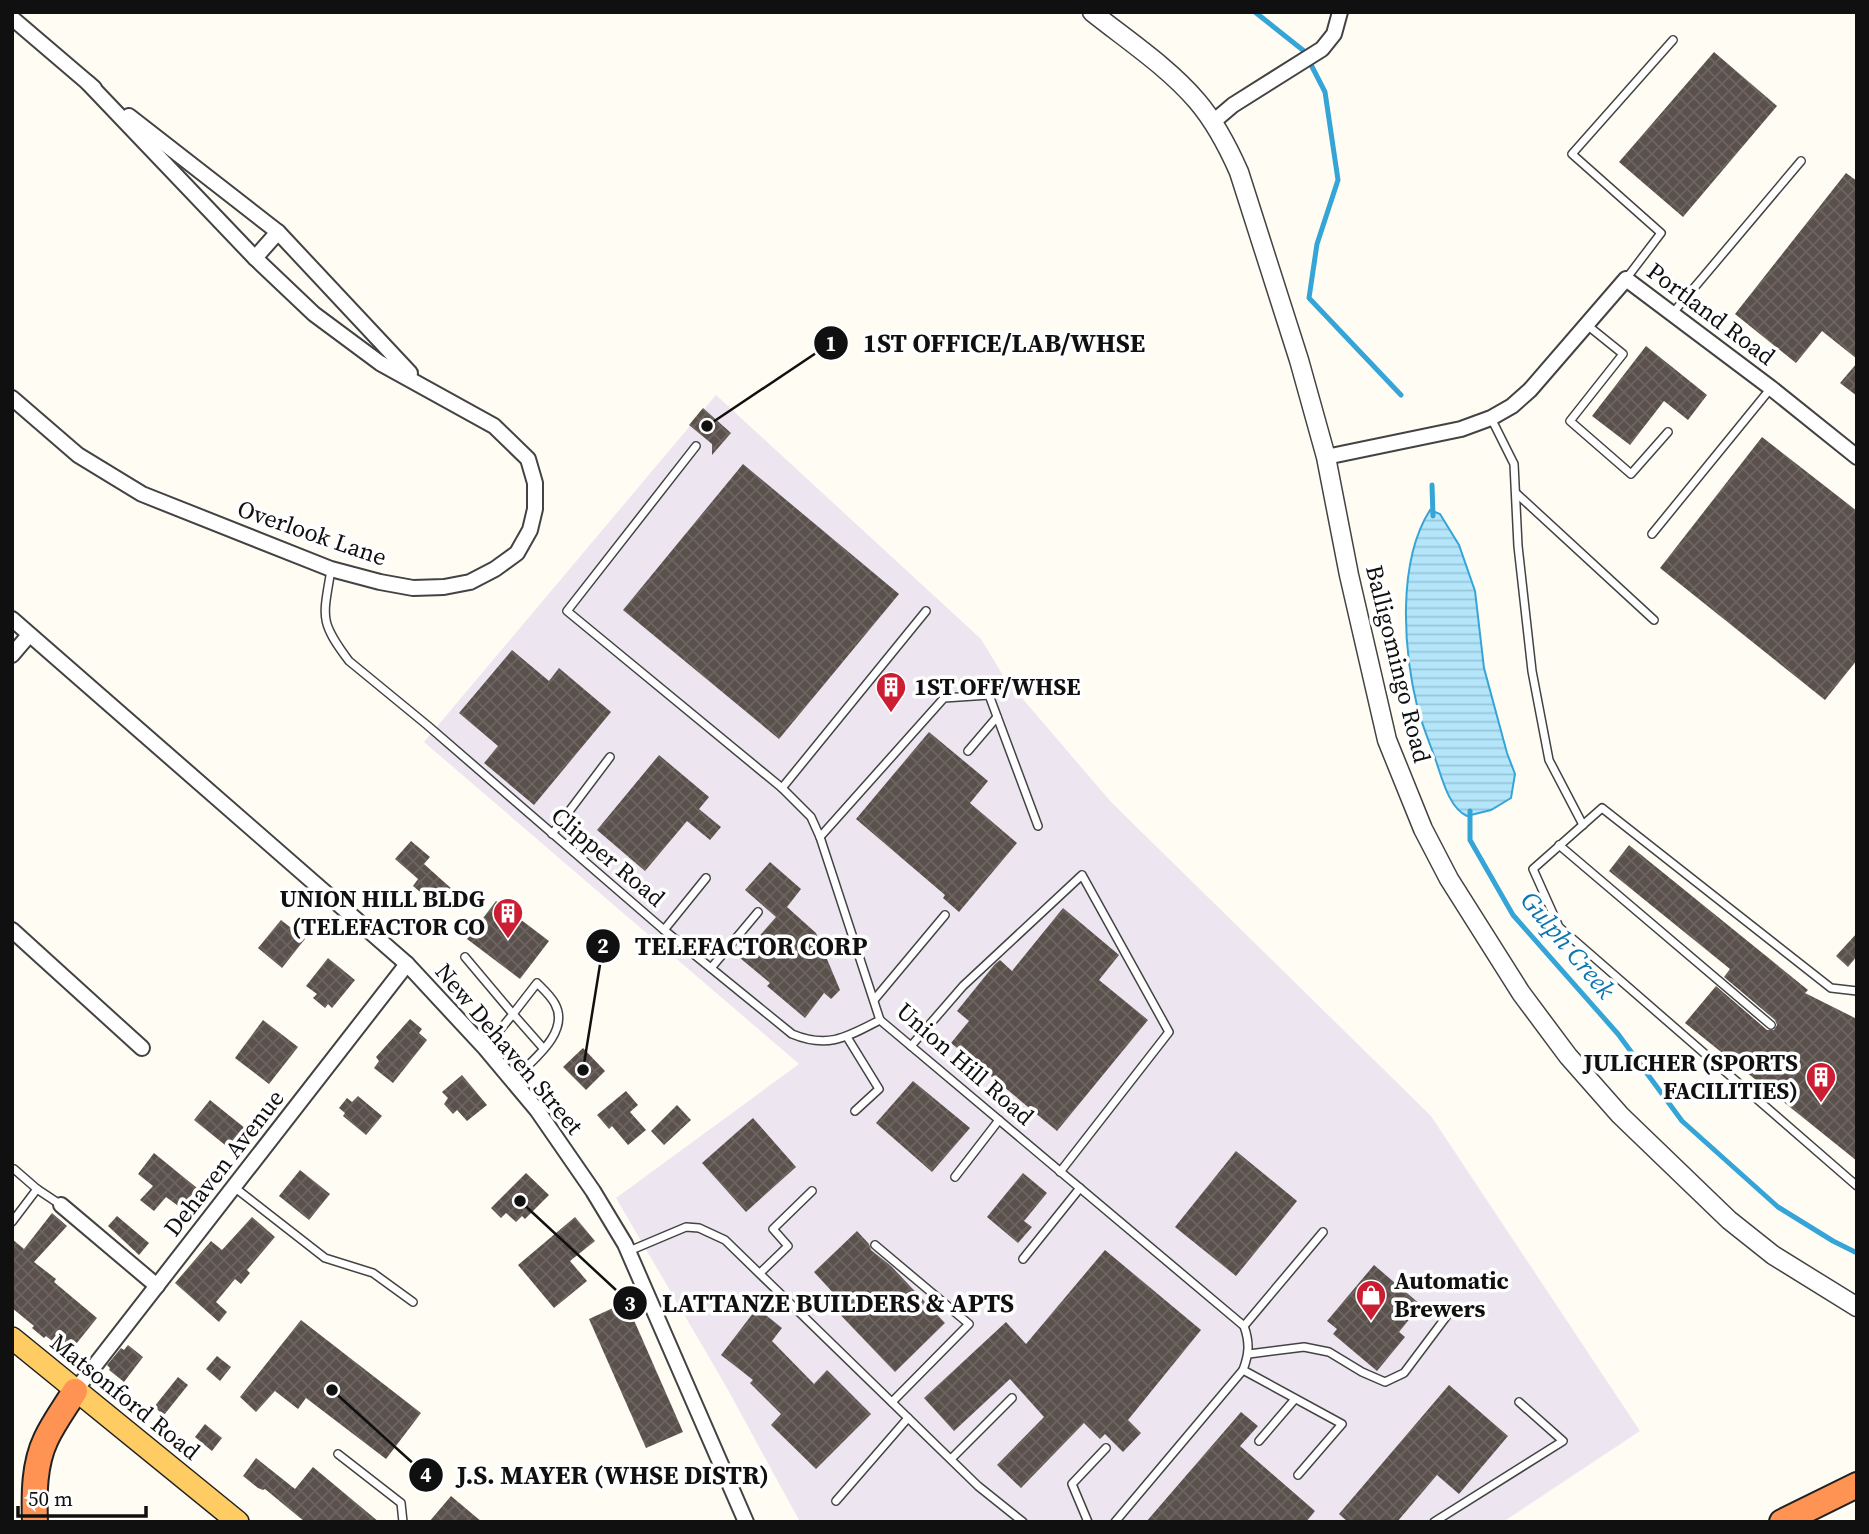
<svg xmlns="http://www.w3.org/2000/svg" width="1869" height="1534" viewBox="0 0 1869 1534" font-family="'Source Serif 4',serif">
	<defs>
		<pattern id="water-rules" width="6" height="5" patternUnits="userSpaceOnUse" patternTransform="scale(1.75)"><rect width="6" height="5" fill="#b4e6fb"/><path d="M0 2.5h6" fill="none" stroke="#9ac4d6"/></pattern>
		<pattern id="building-cross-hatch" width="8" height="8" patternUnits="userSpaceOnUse" patternTransform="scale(1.75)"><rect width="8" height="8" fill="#5a504c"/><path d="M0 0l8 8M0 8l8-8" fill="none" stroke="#6d6561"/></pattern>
	</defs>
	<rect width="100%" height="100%" fill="#fffcf4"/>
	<path fill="#ede5ef" d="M716 395 981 639 1004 677 1111 802 1431 1116 1640 1431 1503 1522H800L727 1388 616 1198 799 1064 424 742Z"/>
	<path fill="url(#water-rules)" stroke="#35a4d7" stroke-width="2" d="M1430 510 1440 514 1459 545 1475 591 1484 668 1507 753 1515 774 1511 798 1491 810 1467 816C1449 808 1442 778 1436 761 1430 744 1423 727 1418 710 1403 650 1397 562 1430 510Z"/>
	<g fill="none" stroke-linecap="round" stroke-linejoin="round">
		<g stroke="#35a4d7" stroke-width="5">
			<path d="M1255 12 1304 51 1325 92 1338 180 1317 244 1309 298 1401 395"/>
			<path d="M1432 485 1433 516"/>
			<path d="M1470 811V840L1513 915 1618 1034 1682 1121 1778 1207 1833 1241 1857 1253"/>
		</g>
	</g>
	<g fill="url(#building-cross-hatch)">
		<path d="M1714 52 1777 106 1683 217 1619 162Z"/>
		<path d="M1846 173 1857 181V359L1822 331 1796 363 1735 314Z"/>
		<path d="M1646 346 1707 395 1688 420 1664 401 1630 445 1592 416Z"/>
		<path d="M1857 363V396L1840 383Z"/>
		<path d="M703 408 731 433 712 455V444L689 425Z"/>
		<path d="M1762 437 1857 511V660L1825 700 1660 568Z"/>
		<path d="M743 464 899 594 779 739 623 610Z"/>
		<path d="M512 650 549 681 559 668 611 712 534 805 484 763 498 746 459 713Z"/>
		<path d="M929 732 988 781 970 803 1017 843 959 912 943 898 945 895 856 819Z"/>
		<path d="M659 755 709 797 699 809 721 827 710 840 687 821 645 871 597 830Z"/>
		<path d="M411 841 430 857 424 864 453 890 438 907 413 886 418 879 395 859Z"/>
		<path d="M1629 845 1808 990 1805 993 1857 1019V1161L1685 1023 1716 986 1767 1030H1774L1777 1025 1775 1020 1724 977 1730 969 1609 871Z"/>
		<path d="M770 862 801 889 787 907 816 933 840 990 831 999 824 993 805 1018 767 986 770 983 740 958 776 917 745 890Z"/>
		<path d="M496 901 549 941 520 979 467 939Z"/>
		<path d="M1063 908 1119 955 1099 980 1148 1020 1057 1131 951 1043 969 1021 957 1011 995 964 1000 960 1012 971Z"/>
		<path d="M281 920 305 939 282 968 258 948Z"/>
		<path d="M1857 933V956L1848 967 1836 956Z"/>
		<path d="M328 958 355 980 332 1008 328 1004 325 1008 313 998 317 994 306 986Z"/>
		<path d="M410 1019 422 1029 419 1033 427 1040 393 1083 374 1068 379 1061 376 1057Z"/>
		<path d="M263 1020 298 1047 269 1084 235 1058Z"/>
		<path d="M583 1048 605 1071 586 1090 563 1067Z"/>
		<path d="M462 1075 487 1105 467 1121 457 1110 453 1114 444 1104 448 1098 442 1092Z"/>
		<path d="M913 1081 970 1128 932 1172 876 1123Z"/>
		<path d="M626 1091 638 1105 630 1112 646 1130 628 1145 612 1126 609 1129 597 1115Z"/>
		<path d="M358 1096 382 1116 366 1135 343 1116 345 1113 339 1108 347 1098 352 1102Z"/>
		<path d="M210 1100 246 1129 230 1149 194 1120Z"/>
		<path d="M677 1105 691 1120 664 1145 651 1131Z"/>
		<path d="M753 1118 796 1167 746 1212 702 1163Z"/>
		<path d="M1236 1151 1297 1201 1236 1276 1175 1227Z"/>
		<path d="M154 1153 197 1188 181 1208 166 1197 154 1211 140 1200 153 1186 138 1174Z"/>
		<path d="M300 1170 330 1194 309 1220 279 1196Z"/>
		<path d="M526 1173 549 1195 525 1219 522 1216 516 1222 506 1213 501 1218 491 1208Z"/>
		<path d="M1023 1173 1047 1193 1024 1221 1032 1227 1018 1243 987 1217Z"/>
		<path d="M52 1213 67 1226 34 1262 56 1279 54 1282 97 1318 68 1354 46 1336 44 1338 32 1328 34 1326 12 1308V1239L24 1249Z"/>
		<path d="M117 1216 149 1243 139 1255 108 1226Z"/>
		<path d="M252 1217 275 1237 247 1270 250 1273 241 1284 235 1279 216 1302 227 1312 219 1322 175 1283 211 1241 222 1250Z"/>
		<path d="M575 1217 595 1241 570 1261 587 1281 554 1308 518 1265Z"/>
		<path d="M857 1231 869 1244 871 1250 891 1266 945 1323 895 1372 830 1304 837 1297 814 1272Z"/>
		<path d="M1105 1250 1201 1330 1128 1420 1141 1433 1123 1452 1105 1434 1100 1439 1084 1423 1021 1488 997 1465 1044 1417 1010 1379 954 1431 924 1398 1006 1322 1026 1344Z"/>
		<path d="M1374 1265 1421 1305 1399 1332 1405 1337 1377 1371 1333 1334 1337 1329 1327 1321Z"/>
		<path d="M626 1302 683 1432 646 1448 589 1319Z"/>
		<path d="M757 1308 782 1328 772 1341 814 1384 827 1370 871 1414 816 1469 771 1425 781 1414 750 1383 753 1380 721 1355Z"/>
		<path d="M301 1320 421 1413 386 1459 306 1398 298 1409 275 1391 256 1412 240 1397Z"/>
		<path d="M128 1345 143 1357 124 1382 109 1370 110 1368 107 1365 121 1348 124 1350Z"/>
		<path d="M217 1356 231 1367 220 1381 206 1369Z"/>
		<path d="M178 1377 188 1385 164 1415 154 1407Z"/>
		<path d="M1449 1385 1508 1436 1459 1494 1437 1475 1397 1522H1348L1339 1514Z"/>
		<path d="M1241 1412 1258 1426 1240 1446 1315 1511 1306 1522H1146Z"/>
		<path d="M205 1424 222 1438 212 1451 195 1437Z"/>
		<path d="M256 1458 295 1489 313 1467 379 1522H305L265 1489 263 1490 258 1488 243 1476Z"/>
		<path d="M451 1496 482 1522H429Z"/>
	</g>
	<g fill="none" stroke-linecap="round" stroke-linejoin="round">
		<g stroke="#434343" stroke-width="10">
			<g id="service">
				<path d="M1626 279 1661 233 1572 154 1673 40"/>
				<path d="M1672 314 1801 161"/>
				<path d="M1587 325 1623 354 1570 421 1631 474 1668 432"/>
				<path d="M1491 418 1514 464 1518 546 1532 671 1549 760 1583 825"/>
				<path d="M696 446 567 611 782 788 811 817 820 837 880 1020 1244 1326C1250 1343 1249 1354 1243 1370L1115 1522"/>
				<path d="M1516 493 1654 620"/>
				<path d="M1652 534 1771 388"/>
				<path d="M331 570C323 618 319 621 349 661L427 725 664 930 792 1034C828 1049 847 1037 880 1020"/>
				<path d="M968 751 997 717"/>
				<path d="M782 788 926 611"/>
				<path d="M552 834 610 757"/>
				<path d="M820 837 944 698 989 695 1038 826"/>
				<path d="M1559 845 1771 1025"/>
				<path d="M664 930 706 878"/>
				<path d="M465 957 513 1014 485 1048"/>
				<path d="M711 968 758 912"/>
				<path d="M1857 991 1831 988 1602 808 1533 869 1559 927 1857 1186"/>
				<path d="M874 1000 945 915"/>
				<path d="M847 1037 879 1089 855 1111"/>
				<path d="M911 1046 963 986 1082 875 1169 1032 1060 1172"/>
				<path d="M513 1080C530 1062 571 1033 555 1004 551 996 543 989 537 983L513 1014 543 1048"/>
				<path d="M14 1169 37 1189"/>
				<path d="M955 1177 999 1120"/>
				<path d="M234 1187 325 1258 373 1273 413 1302"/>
				<path d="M12 1222 37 1189 61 1205"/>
				<path d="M875 1245 969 1324 892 1402"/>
				<path d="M629 1251 686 1227 699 1228 725 1240 978 1486 1023 1522"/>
				<path d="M1023 1259 1080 1188"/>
				<path d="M760 1273 788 1246 773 1229 812 1191"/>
				<path d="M1244 1326 1323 1232"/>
				<path d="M1249 1354 1304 1347 1329 1352 1362 1372 1385 1382 1404 1373 1449 1313"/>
				<path d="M1243 1370 1342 1424 1298 1475"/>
				<path d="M1259 1441 1295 1399"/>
				<path d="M338 1454 401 1503 403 1522"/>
				<path d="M951 1459 1012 1398"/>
				<path d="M836 1501 908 1418"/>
				<path d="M1088 1522 1072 1484 1106 1448"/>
				<path d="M1434 1522 1563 1441 1519 1402"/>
			</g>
		</g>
		<g stroke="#434343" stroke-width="18">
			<g id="minor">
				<path d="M12 18 94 88"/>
				<path d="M129 116 278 232 410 373"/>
				<path d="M1213 122 1233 105 1322 49 1334 34 1340 12"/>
				<path d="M255 258 278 232"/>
				<path d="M12 398 78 455 142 494 331 569 380 582 413 588 444 587 470 582 495 569 517 553 530 530 535 509V483L528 459 494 426 380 363 314 314 255 258 88 83"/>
				<path d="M1326 457 1461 429 1491 418 1512 406 1530 390 1626 279 1771 388 1857 457"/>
				<path d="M12 619 407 964 485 1048 537 1110 593 1191 625 1244 746 1522"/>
				<path d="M12 655 29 635"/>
				<path d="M12 930 142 1048"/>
				<path d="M61 1205 157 1286"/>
				<path d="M75 1391 407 964"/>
			</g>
		</g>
		<g stroke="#434343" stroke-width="21">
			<path id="tertiary" d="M1092 12C1127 40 1168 67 1197 101 1215 122 1228 147 1239 172L1299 360 1326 457 1349 575 1387 740 1423 829 1449 879 1521 993 1568 1056 1620 1115 1729 1220 1773 1255 1857 1307"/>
		</g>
		<g stroke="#212121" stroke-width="24">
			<path id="primary" d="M12 1338 238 1522"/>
		</g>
		<g stroke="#212121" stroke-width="28">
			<g id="motorway">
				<path d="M35 1522C34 1494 34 1464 46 1439 54 1422 66 1406 75 1391"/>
				<path d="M1782 1522 1857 1485"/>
			</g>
		</g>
		<use href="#service" stroke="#fff" stroke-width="7"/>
		<use href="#minor" stroke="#fff" stroke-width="14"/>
		<use href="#tertiary" stroke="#fff" stroke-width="18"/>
		<use href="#primary" stroke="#ffcc64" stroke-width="21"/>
		<use href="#motorway" stroke="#fe9353" stroke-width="24"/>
	</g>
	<defs>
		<g id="building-pin" transform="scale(1.575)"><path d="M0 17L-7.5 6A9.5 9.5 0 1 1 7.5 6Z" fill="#cc1d33" stroke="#fff"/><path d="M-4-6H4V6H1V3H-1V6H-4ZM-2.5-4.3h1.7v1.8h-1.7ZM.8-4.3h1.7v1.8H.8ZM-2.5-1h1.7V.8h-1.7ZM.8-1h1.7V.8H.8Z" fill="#fff"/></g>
		<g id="shop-pin" transform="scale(1.575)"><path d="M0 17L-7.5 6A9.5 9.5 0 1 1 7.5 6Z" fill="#cc1d33" stroke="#fff"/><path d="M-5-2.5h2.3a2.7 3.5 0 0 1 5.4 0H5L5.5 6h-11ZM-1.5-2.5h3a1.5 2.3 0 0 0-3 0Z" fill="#fff"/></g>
	</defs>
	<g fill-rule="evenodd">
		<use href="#building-pin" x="891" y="687"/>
		<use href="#building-pin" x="508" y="913"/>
		<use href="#building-pin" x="1821" y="1077"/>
		<use href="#shop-pin" x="1371" y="1295"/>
	</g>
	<g text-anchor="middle" stroke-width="7" stroke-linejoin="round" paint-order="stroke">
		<g font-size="24" fill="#101010" stroke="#fff">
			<text transform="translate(1711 314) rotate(37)" y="8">Portland Road</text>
			<text transform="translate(312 533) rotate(19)" y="8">Overlook Lane</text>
			<text transform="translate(1398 664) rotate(76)" y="8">Balligomingo Road</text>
			<text transform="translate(608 857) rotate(40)" y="8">Clipper Road</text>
			<text transform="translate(509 1049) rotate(50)" y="8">New Dehaven Street</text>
			<text transform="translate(965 1064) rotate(41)" y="8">Union Hill Road</text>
			<text transform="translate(224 1163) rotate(-52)" y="8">Dehaven Avenue</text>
			<text transform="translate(125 1397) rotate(39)" y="8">Matsonford Road</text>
		</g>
		<g font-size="24" font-weight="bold" fill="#101010" stroke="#fff" text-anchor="start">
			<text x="914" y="695">1ST OFF/WHSE</text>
			<text x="485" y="907" text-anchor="end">UNION HILL BLDG<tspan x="485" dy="28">(TELEFACTOR CO</tspan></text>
			<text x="1798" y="1071" text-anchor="end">JULICHER (SPORTS<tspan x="1798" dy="28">FACILITIES)</tspan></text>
			<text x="1394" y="1289">Automatic<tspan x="1394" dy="28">Brewers</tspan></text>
		</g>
		<g font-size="26" font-style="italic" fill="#0e75ad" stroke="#fff">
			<text transform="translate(1568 945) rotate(50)" y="9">Gulph Creek</text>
		</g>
	</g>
	<path fill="none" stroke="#101010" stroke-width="2.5" d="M707 426L831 343M583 1070L603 946M520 1201L630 1303M332 1390L426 1475"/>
	<g fill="#101010" stroke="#fff" stroke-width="2.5">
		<circle cx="707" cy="426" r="7"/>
		<circle cx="583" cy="1070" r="7"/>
		<circle cx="520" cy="1201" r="7"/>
		<circle cx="332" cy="1390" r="7"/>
		<circle cx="831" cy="343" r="18"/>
		<circle cx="603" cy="946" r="18"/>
		<circle cx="630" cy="1303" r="18"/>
		<circle cx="426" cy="1475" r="18"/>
	</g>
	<g font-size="21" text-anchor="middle" font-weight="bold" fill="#fff">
		<text x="831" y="351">1</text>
		<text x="603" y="953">2</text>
		<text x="630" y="1311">3</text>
		<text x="426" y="1482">4</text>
	</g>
	<g font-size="26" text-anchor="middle" font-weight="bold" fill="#101010" stroke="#fff" stroke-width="7" stroke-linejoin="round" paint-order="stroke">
		<text x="1004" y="352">1ST OFFICE/LAB/WHSE</text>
		<text x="751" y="955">TELEFACTOR CORP</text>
		<text x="838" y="1312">LATTANZE BUILDERS &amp; APTS</text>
		<text x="613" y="1484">J.S. MAYER (WHSE DISTR)</text>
	</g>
	<rect width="1869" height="1534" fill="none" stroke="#101010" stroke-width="28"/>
	<path d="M18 1506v10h128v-10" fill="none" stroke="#101010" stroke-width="3.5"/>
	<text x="28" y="1506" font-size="21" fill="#101010" stroke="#ffffff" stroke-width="5" paint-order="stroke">50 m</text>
</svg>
